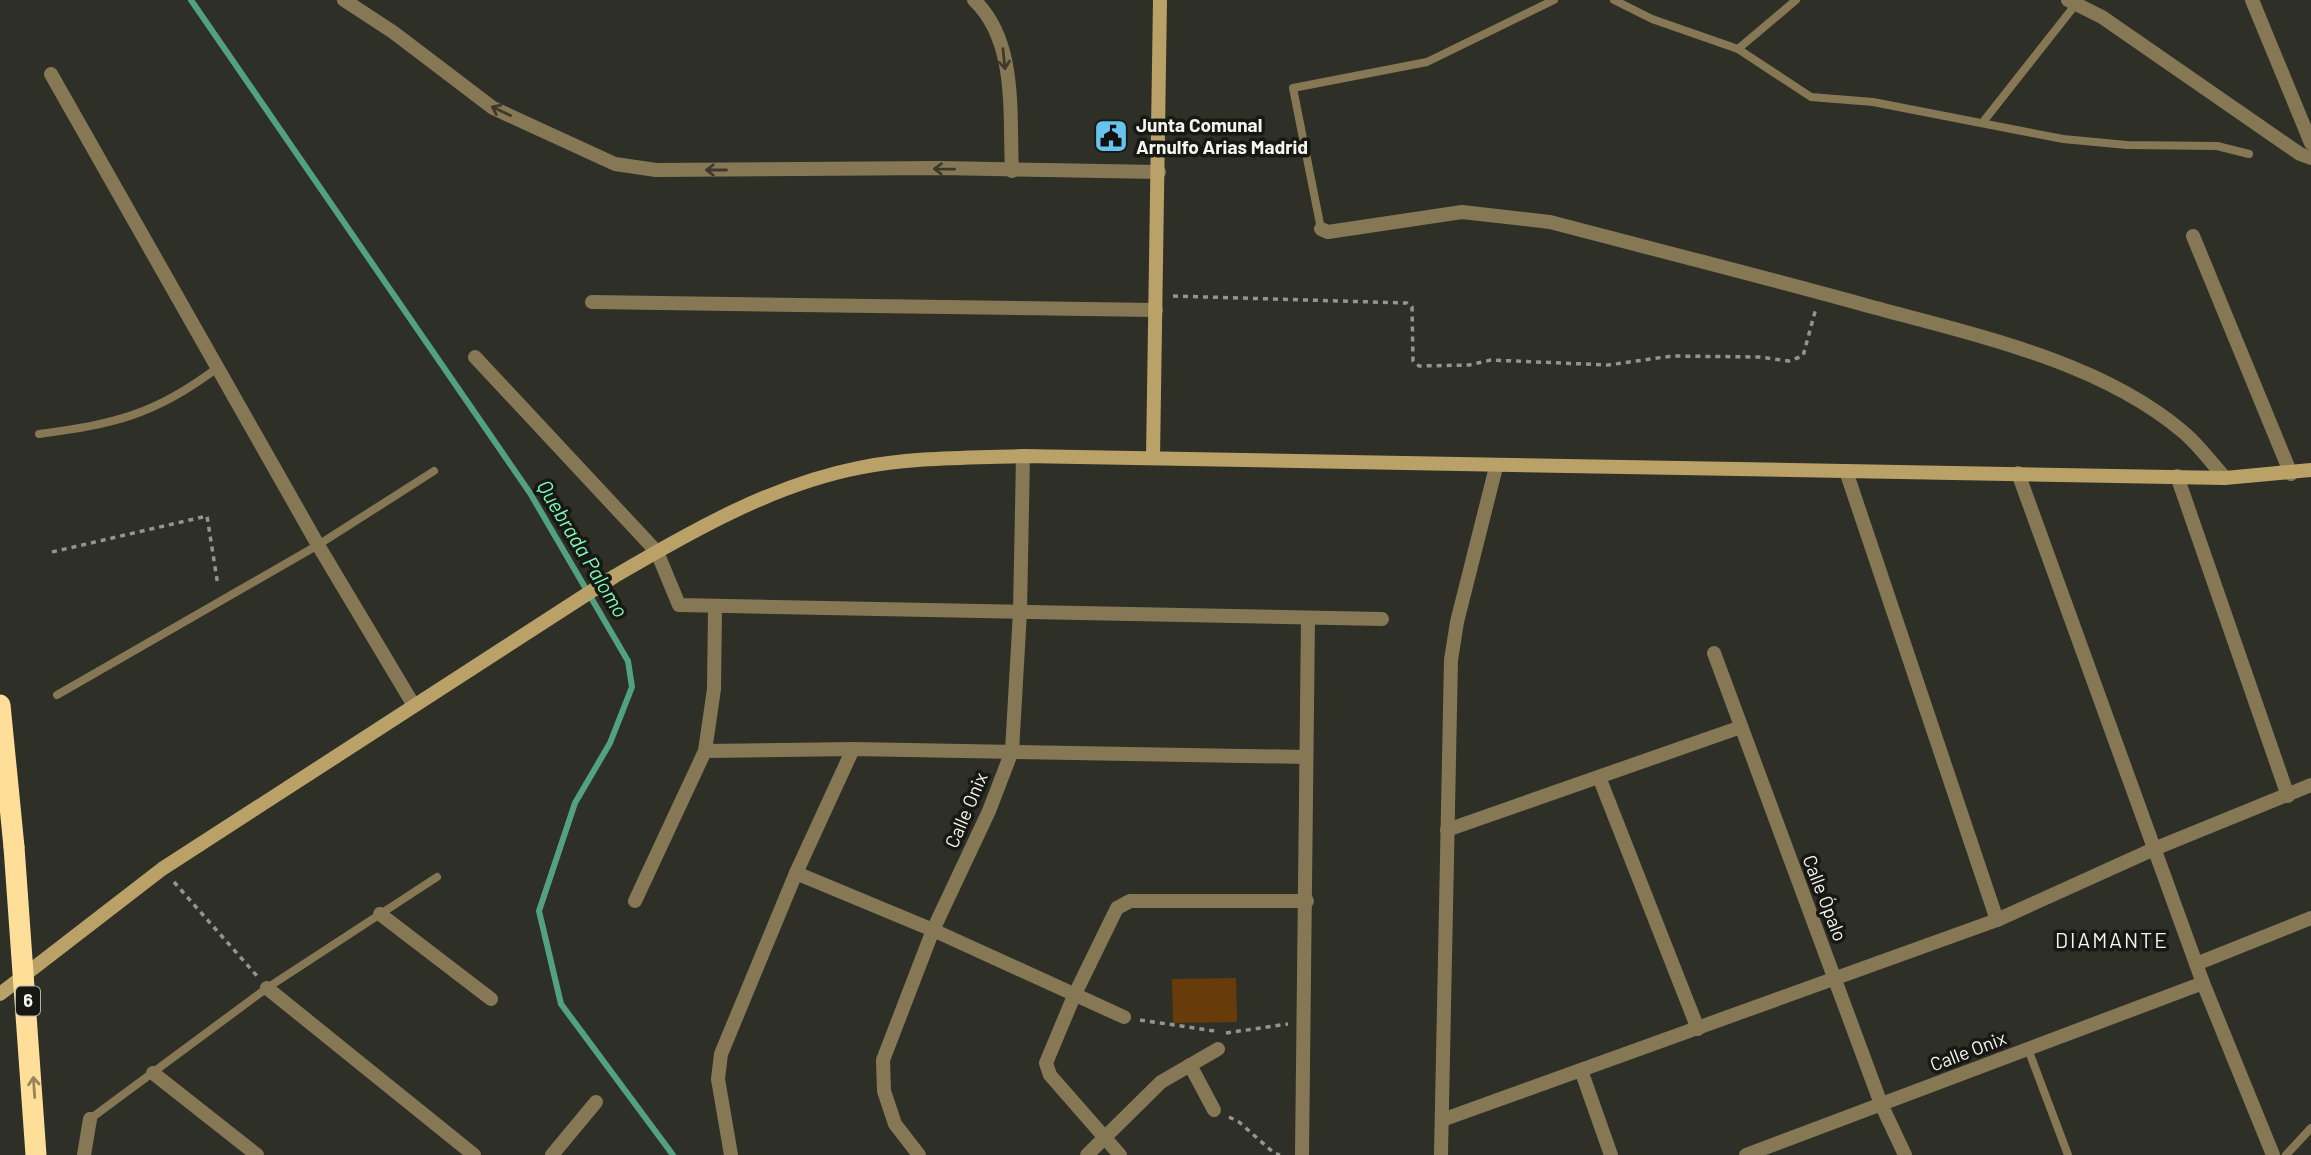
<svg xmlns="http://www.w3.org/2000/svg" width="2311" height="1155" viewBox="0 0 2311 1155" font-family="Barlow,sans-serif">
	<rect width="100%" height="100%" fill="#2e2f27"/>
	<path fill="#683c0a" d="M1236 978 1237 1022 1173 1023 1172 979Z"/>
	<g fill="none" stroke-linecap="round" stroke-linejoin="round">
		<path stroke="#53a27f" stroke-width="6" d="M191 0 530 493 628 661 632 687 610 743 575 803 539 911 561 1004 673 1155"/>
		<g stroke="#94958e" stroke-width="3.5" stroke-dasharray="5 5" stroke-linecap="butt">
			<path d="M1173 296 1407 303 1412 307 1413 361 1419 366 1469 365 1491 360 1608 365 1672 356 1759 357 1789 361 1803 356 1816 308"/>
			<path d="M52 552 207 516 218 586"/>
			<path d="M174 882 257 976"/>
			<path d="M1140 1020 1215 1031"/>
			<path d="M1226 1033 1288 1024"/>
			<path d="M1229 1117 1239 1122 1274 1153 1280 1155"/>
		</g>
		<g stroke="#877855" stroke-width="8">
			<path d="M1614 0 1652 19 1738 49 1811 97 1873 102 2063 139 2127 145 2217 146 2249 154"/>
			<path d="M1738 49 1796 0"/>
			<path d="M1983 122 2076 4"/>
			<path d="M1321 229 1293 88 1427 62 1554 0"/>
			<path d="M39 434C114 424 155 415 217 368"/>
			<path d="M57 695 318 545 434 471"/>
			<path d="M2028 1049 2068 1155"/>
			<path d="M90 1119 267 988 437 877"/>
			<path d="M2286 1155 2311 1128"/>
		</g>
		<g stroke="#877855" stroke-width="14">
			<path d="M344 0 393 32 493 108 615 164 656 170 940 168 1159 172"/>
			<path d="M974 0C1018 42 1009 115 1012 171"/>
			<path d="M2068 0 2102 17 2300 154 2311 158"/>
			<path d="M2252 0 2311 143"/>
			<path d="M51 74 318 545 413 704"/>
			<path d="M1321 229 1328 232 1462 212 1550 222C1653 249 1756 275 1858 303 1965 333 2095 358 2182 431 2198 444 2211 462 2225 478"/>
			<path d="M2193 236 2291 474"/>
			<path d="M592 302 1156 310"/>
			<path d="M475 357 657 552 679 605 1382 619"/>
			<path d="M1846 471 1997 920"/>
			<path d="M2018 473 2203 983 2273 1155"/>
			<path d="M2177 476 2288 796"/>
			<path d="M1714 653 1881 1104 1905 1155"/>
			<path d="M705 751 853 749 1306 757"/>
			<path d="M1599 777 1698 1029"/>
			<path d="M1447 830 1741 727"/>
			<path d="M796 873 933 930 1124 1017"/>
			<path d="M635 901 705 751 714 689 715 608"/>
			<path d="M380 914 491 999"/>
			<path d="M2196 964 2311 918"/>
			<path d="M267 988 474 1155"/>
			<path d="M1190 1065 1214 1110"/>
			<path d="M1581 1070 1611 1155"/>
			<path d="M153 1073 257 1155"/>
			<path d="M1442 1120 1997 920 2154 849 2311 785"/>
			<path d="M84 1155 90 1119"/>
			<path d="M552 1155 596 1102"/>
			<path d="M731 1155 718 1079 721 1054 796 873 853 749"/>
			<path d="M919 1155 895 1124 884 1091 883 1060 933 930 989 811 1012 751 1020 612 1023 456"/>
			<path d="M1087 1155 1161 1082 1218 1049"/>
			<path d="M1120 1155 1050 1075 1046 1063 1074 996 1117 908 1130 901H1307"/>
			<path d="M1302 1155 1308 618"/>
			<path d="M1441 1155 1451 660 1457 622 1496 467"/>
			<path d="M1746 1155 2203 983"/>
		</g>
		<g stroke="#baa168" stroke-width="14">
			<path d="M1153 458 1160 0"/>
			<path d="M0 994 162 869 615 576C690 532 772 485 858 468 912 457 968 458 1023 456L2225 478 2311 470"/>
		</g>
		<path stroke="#fede99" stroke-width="21" d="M0 705 14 847"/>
		<path stroke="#fede99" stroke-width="21" d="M14 847 36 1155"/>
	</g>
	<defs><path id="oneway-shaft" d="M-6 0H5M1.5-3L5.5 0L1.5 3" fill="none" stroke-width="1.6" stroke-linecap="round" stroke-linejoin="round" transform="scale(1.75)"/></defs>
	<g stroke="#3e392a">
		<use href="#oneway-shaft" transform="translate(1004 59) rotate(84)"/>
		<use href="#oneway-shaft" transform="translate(501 111) rotate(-154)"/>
		<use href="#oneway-shaft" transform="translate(944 169) rotate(-179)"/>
		<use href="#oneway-shaft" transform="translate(716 170) rotate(180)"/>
	</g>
	<use stroke="#96845d" href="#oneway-shaft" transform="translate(34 1087) rotate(-94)"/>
	<defs>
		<g id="civic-square" transform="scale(1.75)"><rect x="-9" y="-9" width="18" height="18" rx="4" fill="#67c4ef" stroke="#171713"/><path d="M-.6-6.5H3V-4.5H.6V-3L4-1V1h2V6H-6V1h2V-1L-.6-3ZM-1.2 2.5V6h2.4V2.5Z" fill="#111"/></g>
	</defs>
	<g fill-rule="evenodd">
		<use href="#civic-square" x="1111" y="136"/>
	</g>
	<g text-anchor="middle" stroke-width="7" stroke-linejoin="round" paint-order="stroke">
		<rect fill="#171713" stroke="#b2b2ad" stroke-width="2" x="16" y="986.5" width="24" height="29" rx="5"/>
		<g font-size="18" font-weight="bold" fill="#f5f5ef">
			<text x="28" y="1007">6</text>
		</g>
		<g font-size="19" font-weight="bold" fill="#f5f5ef" stroke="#171713" text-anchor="start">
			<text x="1136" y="132">Junta Comunal<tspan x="1136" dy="22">Arnulfo Arias Madrid</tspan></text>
		</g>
		<g font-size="19" fill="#f5f5ef" stroke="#171713">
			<text transform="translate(966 810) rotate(-67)" y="7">Calle Onix</text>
			<text transform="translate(1825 898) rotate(69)" y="7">Calle Ópalo</text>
			<text transform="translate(1968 1051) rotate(-21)" y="7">Calle Onix</text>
		</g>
		<g font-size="21" font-style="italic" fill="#7dfbb9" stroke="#171713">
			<text transform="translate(582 549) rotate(59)" y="7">Quebrada Palomo</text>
		</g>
		<g font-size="21" letter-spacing="2" fill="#f5f5ef" stroke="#171713">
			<text x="2112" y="948">DIAMANTE</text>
		</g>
	</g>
</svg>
